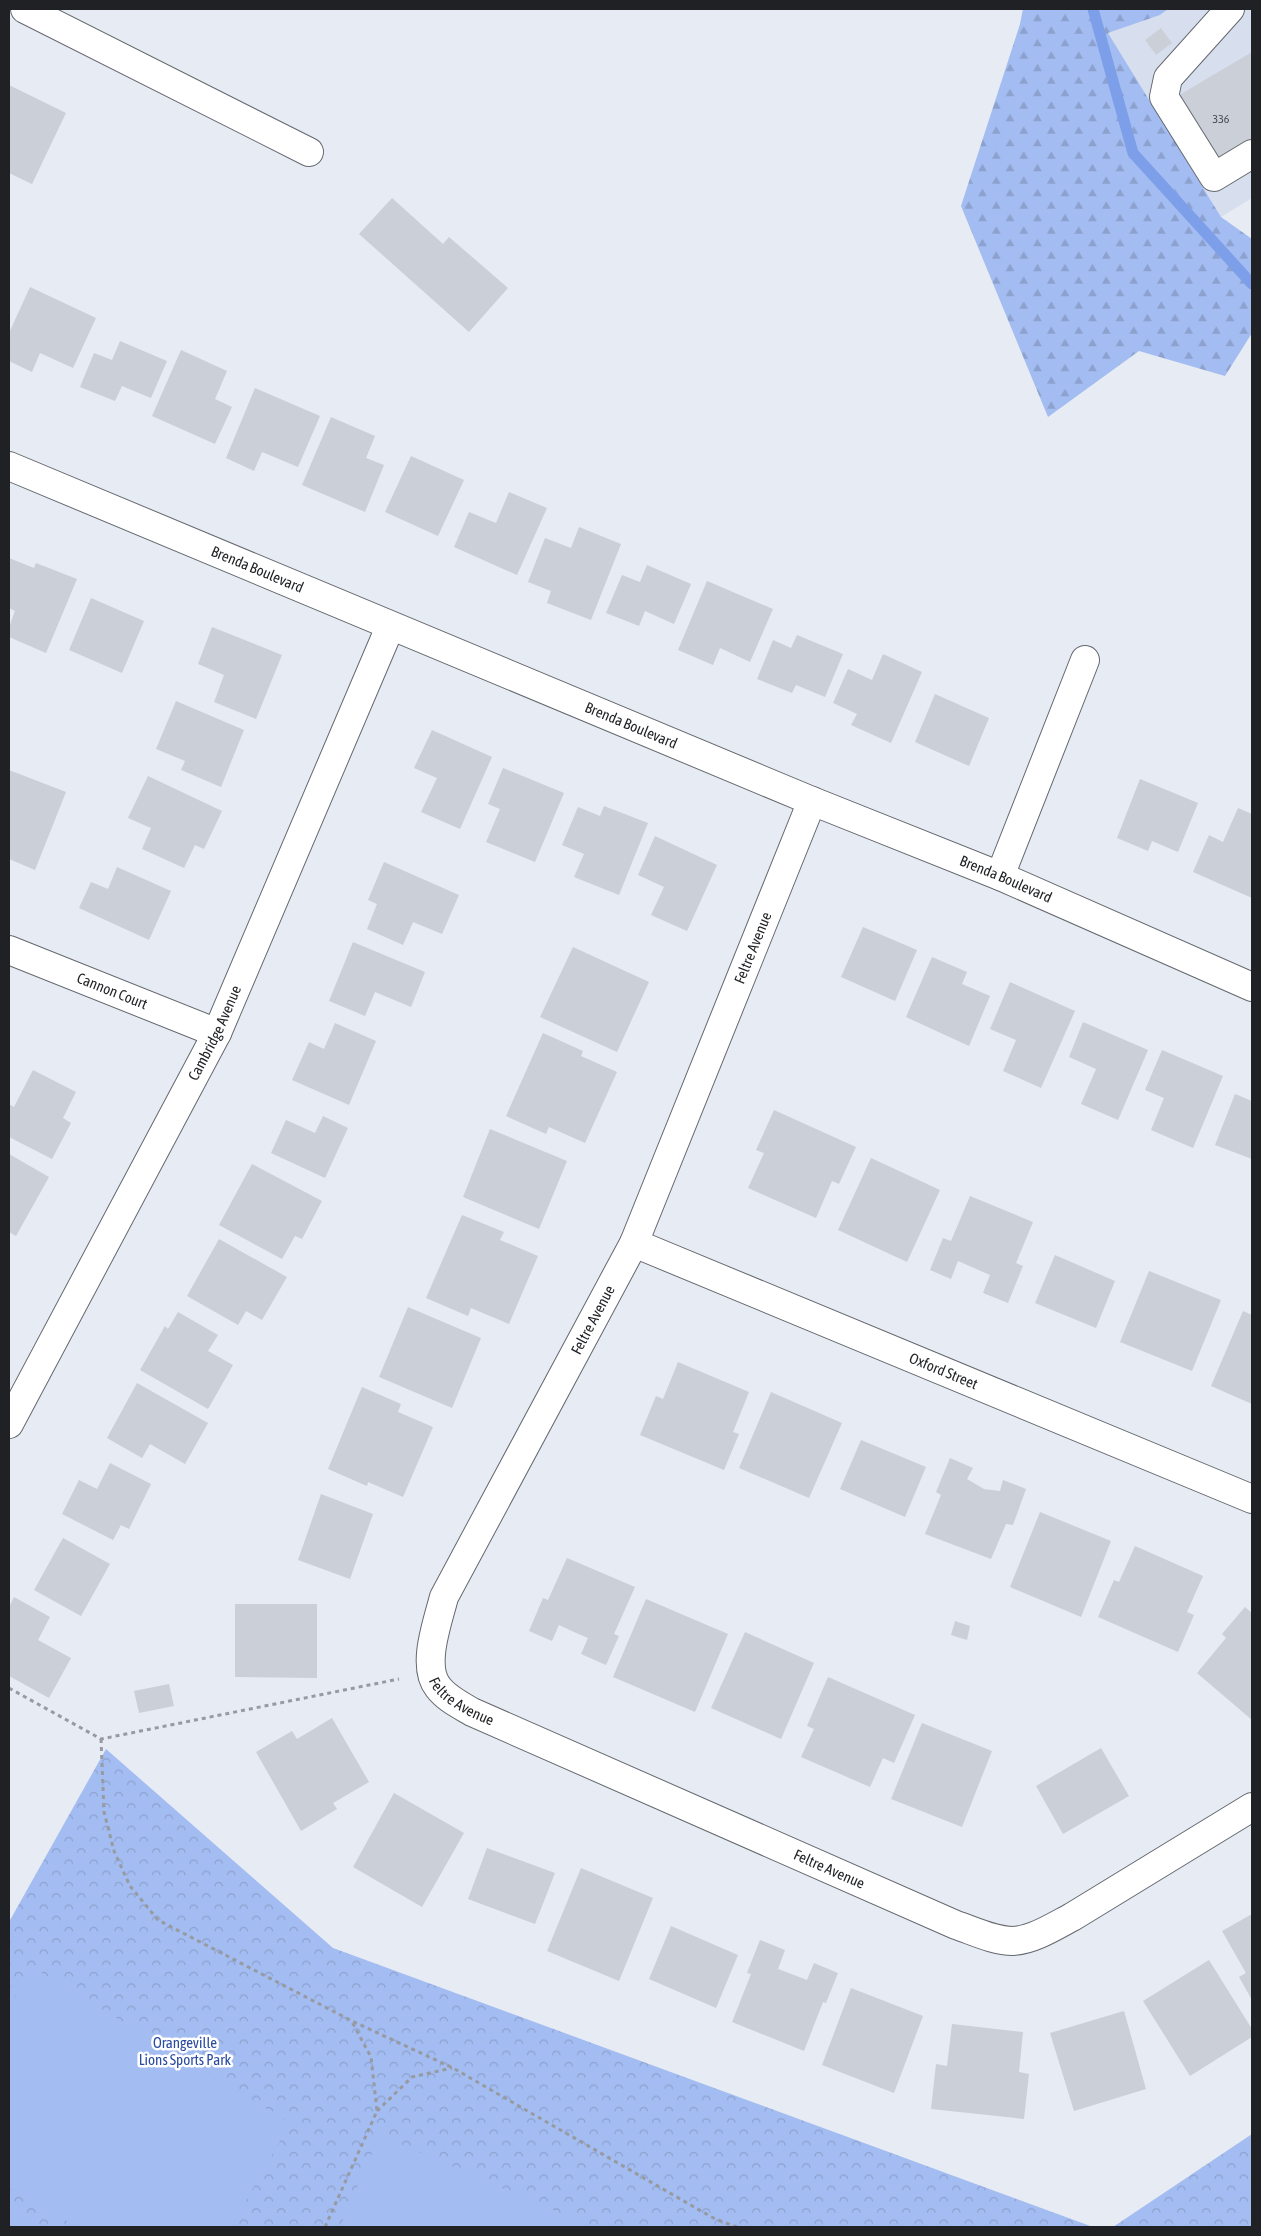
<svg xmlns="http://www.w3.org/2000/svg" width="1261" height="2236" viewBox="0 0 1261 2236" font-family="'Asap Condensed',sans-serif">
	<defs>
		<pattern id="forest-firs" width="22" height="20" patternUnits="userSpaceOnUse" patternTransform="scale(1.25)"><rect width="22" height="20" fill="#a3bcf1"/><path d="M5 1l3.5 6h-7zM16 11l3.5 6h-7z" fill="#8ca1ce"/></pattern>
		<pattern id="park-crowns" width="20" height="18" patternUnits="userSpaceOnUse" patternTransform="scale(1.25)"><rect width="20" height="18" fill="#a3bcf1"/><path d="M2 6a3 3 0 1 1 6 0M12 15a3 3 0 1 1 6 0" fill="none" stroke="#8ca1ce"/></pattern>
	</defs>
	<rect width="100%" height="100%" fill="#e7ebf3"/>
	<path fill="#d7dfee" d="M1168 9H1252V198L1221 217 1108 33 1160 15Z"/>
	<path fill="url(#forest-firs)" d="M1023 9H1168L1160 15 1108 33 1221 217 1252 239V333L1225 376 1139 351 1048 417 961 206 1020 24Z"/>
	<g fill="url(#park-crowns)">
		<path d="M106 1749 333 1948 1093 2227H9V1922Z"/>
		<path d="M1252 2134V2227H1113Z"/>
	</g>
	<g fill="#a3bcf1">
		<path d="M32 1967 290 2123 231 2227H77L9 2187V2008Z"/>
		<path d="M380 2135 592 2227H340Z"/>
		<path d="M9 2208 40 2227H9Z"/>
	</g>
	<g fill="none" stroke-linecap="round" stroke-linejoin="round">
		<path stroke="#7d9fe9" stroke-width="11" d="M1093 9 1133 153 1252 284"/>
	</g>
	<g fill="#cbcfd7">
		<path d="M1161 28 1172 43 1156 55 1145 40Z"/>
		<path d="M1252 52V141L1214 163 1176 97Z"/>
		<path d="M9 85 66 113 32 184 9 173Z"/>
		<path d="M392 198 443 244 449 237 508 288 469 332 359 234Z"/>
		<path d="M30 287 96 318 73 368 40 353 32 372 9 361V333Z"/>
		<path d="M120 341 167 361 151 398 122 386 115 401 80 387 94 353 112 360Z"/>
		<path d="M181 350 227 371 215 399 232 407 215 444 152 416Z"/>
		<path d="M255 388 320 416 298 467 262 452 254 471 226 458Z"/>
		<path d="M331 417 375 436 366 458 384 465 365 512 302 485Z"/>
		<path d="M411 456 464 480 438 536 385 512Z"/>
		<path d="M509 492 547 508 517 575 454 547 469 512 496 523Z"/>
		<path d="M579 527 621 544 591 620 547 603 551 591 528 582 545 538 571 548Z"/>
		<path d="M9 558 34 568 36 563 77 579 46 653 9 637V627L15 611 9 608Z"/>
		<path d="M647 565 691 584 674 624 645 611 639 626 606 613 622 575 640 582Z"/>
		<path d="M707 581 773 609 750 662 720 648 713 665 678 650Z"/>
		<path d="M91 598 144 621 122 673 69 650Z"/>
		<path d="M212 627 282 655 256 719 214 702 224 675 198 664Z"/>
		<path d="M797 635 843 654 825 697 796 685 792 693 757 679 773 640 791 648Z"/>
		<path d="M883 654 922 672 891 743 851 725 857 714 833 703 848 669 872 680Z"/>
		<path d="M935 694 989 718 969 766 915 742Z"/>
		<path d="M176 701 244 730 221 787 181 770 185 761 156 749Z"/>
		<path d="M432 730 492 757 460 829 421 812 437 778 414 768Z"/>
		<path d="M503 768 564 793 535 862 486 842 500 809 488 804Z"/>
		<path d="M9 770 66 792 35 870 9 859Z"/>
		<path d="M148 776 222 811 204 849 195 845 184 868 142 849 151 828 128 818Z"/>
		<path d="M1140 779 1198 803 1178 852 1152 841 1148 851 1117 838Z"/>
		<path d="M604 806 648 823 619 895 574 877 584 854 562 845 578 807 600 816Z"/>
		<path d="M1238 808 1252 814V898L1193 872 1209 835 1223 842Z"/>
		<path d="M655 836 717 865 687 931 651 915 664 887 638 875Z"/>
		<path d="M384 862 459 895 442 934 413 922 403 945 367 929 377 904 368 900Z"/>
		<path d="M117 867 171 891 149 940 79 908 91 882 108 889Z"/>
		<path d="M863 927 917 950 895 1001 841 977Z"/>
		<path d="M353 942 425 972 411 1007 375 992 365 1016 329 1001Z"/>
		<path d="M573 947 649 982 617 1052 540 1017Z"/>
		<path d="M932 957 967 972 962 984 990 996 969 1046 906 1017Z"/>
		<path d="M1010 982 1075 1011 1041 1088 1003 1071 1016 1040 990 1029Z"/>
		<path d="M1083 1022 1148 1050 1118 1120 1081 1104 1096 1069 1069 1057Z"/>
		<path d="M335 1023 376 1041 349 1105 292 1080 309 1042 324 1049Z"/>
		<path d="M543 1033 583 1051 581 1056 617 1072 585 1143 549 1127 546 1134 506 1116Z"/>
		<path d="M1162 1050 1223 1076 1193 1148 1151 1130 1164 1098 1145 1090Z"/>
		<path d="M33 1070 76 1092 63 1118 71 1123 52 1159 9 1137V1104L14 1107Z"/>
		<path d="M1235 1094 1252 1101V1159L1215 1145Z"/>
		<path d="M774 1110 856 1147 839 1184 832 1181 816 1218 748 1188 764 1153 756 1150Z"/>
		<path d="M323 1116 348 1128 325 1178 271 1153 286 1120 315 1133Z"/>
		<path d="M490 1129 567 1161 539 1229 463 1197Z"/>
		<path d="M9 1154 49 1177 16 1236 9 1232Z"/>
		<path d="M871 1158 940 1190 907 1262 838 1230Z"/>
		<path d="M252 1164 322 1201 302 1239 295 1236 282 1259 219 1225Z"/>
		<path d="M970 1196 1033 1222 1016 1263 1023 1266 1008 1303 983 1293 990 1275 958 1261 951 1279 930 1270 943 1238 951 1241Z"/>
		<path d="M462 1215 504 1232 500 1240 538 1256 509 1324 471 1308 468 1316 426 1298Z"/>
		<path d="M219 1239 287 1277 262 1320 246 1311 238 1325 187 1296Z"/>
		<path d="M1055 1255 1115 1281 1096 1328 1035 1303Z"/>
		<path d="M1149 1271 1221 1300 1192 1371 1120 1342Z"/>
		<path d="M408 1307 481 1338 452 1408 379 1377Z"/>
		<path d="M1243 1311 1252 1315V1404L1211 1386Z"/>
		<path d="M178 1312 218 1335 208 1351 233 1365 208 1409 140 1370 165 1326 168 1329Z"/>
		<path d="M678 1362 749 1392 733 1432 739 1434 724 1470 640 1435 656 1396 663 1399Z"/>
		<path d="M137 1383 208 1423 185 1464 150 1444 142 1458 107 1438Z"/>
		<path d="M362 1387 401 1404 398 1412 433 1427 403 1497 368 1482 367 1486 328 1469Z"/>
		<path d="M771 1392 842 1423 809 1498 739 1468Z"/>
		<path d="M861 1440 926 1467 905 1517 840 1489Z"/>
		<path d="M950 1458 973 1468 967 1479 984 1489 1000 1491 1003 1480 1026 1489 1013 1525 1006 1524 991 1559 925 1534 941 1495 936 1492Z"/>
		<path d="M110 1463 151 1484 129 1529 121 1525 113 1540 62 1514 79 1480 97 1489Z"/>
		<path d="M321 1494 373 1514 350 1579 298 1560Z"/>
		<path d="M1040 1512 1111 1541 1081 1617 1010 1587Z"/>
		<path d="M63 1538 110 1564 81 1616 34 1590Z"/>
		<path d="M1135 1546 1203 1576 1187 1612 1194 1615 1178 1652 1098 1617 1114 1580 1119 1582Z"/>
		<path d="M567 1558 635 1587 614 1634 619 1636 606 1665 581 1654 588 1638 574 1632 559 1625 552 1641 529 1631 543 1598 548 1600Z"/>
		<path d="M14 1597 50 1617 38 1640 71 1658 49 1698 9 1676V1607Z"/>
		<path d="M646 1599 728 1634 695 1712 613 1677Z"/>
		<path d="M235 1604H317V1678L235 1677Z"/>
		<path d="M1245 1607 1252 1613V1720L1197 1673 1226 1638 1222 1634Z"/>
		<path d="M955 1621 970 1626 967 1640 951 1635Z"/>
		<path d="M745 1632 814 1663 781 1739 711 1708Z"/>
		<path d="M828 1677 915 1715 894 1763 883 1758 870 1787 801 1757 814 1729 807 1726Z"/>
		<path d="M169 1684 174 1706 139 1713 134 1691Z"/>
		<path d="M332 1718 369 1782 333 1803 337 1809 301 1831 256 1752 292 1731 297 1739Z"/>
		<path d="M922 1723 992 1751 962 1827 891 1799Z"/>
		<path d="M1101 1748 1129 1796 1063 1834 1036 1786Z"/>
		<path d="M394 1793 464 1833 422 1907 353 1867Z"/>
		<path d="M487 1848 555 1873 535 1924 468 1899Z"/>
		<path d="M581 1868 653 1898 619 1981 547 1951Z"/>
		<path d="M1252 1914V2000L1239 1977 1246 1973 1222 1931Z"/>
		<path d="M671 1926 738 1955 716 2008 649 1979Z"/>
		<path d="M760 1940 785 1950 778 1969 794 1975 807 1980 814 1963 838 1973 826 2003 823 2002 804 2051 732 2022 751 1974 747 1973Z"/>
		<path d="M1209 1960 1252 2029V2037L1190 2076 1143 2001Z"/>
		<path d="M851 1988 923 2016 894 2093 822 2065Z"/>
		<path d="M1124 2011 1146 2089 1074 2111 1050 2033Z"/>
		<path d="M952 2024 1023 2032 1019 2072 1029 2074 1024 2119 931 2109 936 2064 947 2066Z"/>
	</g>
	<g fill="none" stroke-linecap="round" stroke-linejoin="round">
		<g stroke="#64686f" stroke-width="30">
			<g id="minor">
				<path d="M25 9 309 152"/>
				<path d="M1230 9 1168 78 1164 97 1214 177 1252 154"/>
				<path id="s1" d="M9 466 812 801 1000 876 1252 987"/>
				<path id="s2" d="M812 801 634 1243 444 1597C438 1621 421 1666 438 1687 446 1698 460 1705 472 1712L956 1925C974 1931 994 1941 1013 1941 1033 1940 1055 1926 1072 1917L1252 1807"/>
				<path d="M1000 876 1085 660"/>
				<path id="s3" d="M9 950 217 1033"/>
				<path id="s4" d="M634 1243 1252 1499"/>
				<path id="s5" d="M9 1424 217 1033 390 627"/>
			</g>
		</g>
		<g stroke="#979aa0" stroke-width="3" stroke-dasharray="4 4" stroke-linecap="butt">
			<path d="M9 1688 101 1739 399 1679"/>
			<path d="M101 1739 104 1812 114 1851 130 1886 158 1920 352 2021 453 2068 715 2219 737 2227"/>
			<path d="M377 2111 412 2077 452 2068"/>
			<path d="M325 2227 377 2111 371 2057 352 2022"/>
		</g>
		<use href="#minor" stroke="#fff" stroke-width="28"/>
	</g>
	<g text-anchor="middle" stroke-width="5" stroke-linejoin="round" paint-order="stroke">
		<g font-size="12" fill="#4a4c51">
			<text x="1221" y="123">336</text>
		</g>
		<g font-size="15" fill="#1f2124" stroke="#fff">
			<text dy="5" stroke="none"><textPath href="#s1" startOffset="269">Brenda Boulevard</textPath></text>
			<text dy="5" stroke="none"><textPath href="#s1" startOffset="674">Brenda Boulevard</textPath></text>
			<text dy="5" stroke="none"><textPath href="#s1" startOffset="1079">Brenda Boulevard</textPath></text>
			<text transform="translate(753 948) rotate(-68)" y="5">Feltre Avenue</text>
			<text dy="5" stroke="none"><textPath href="#s3" startOffset="111">Cannon Court</textPath></text>
			<text dy="5" stroke="none"><textPath href="#s5" startOffset="442">Cambridge Avenue</textPath></text>
			<text transform="translate(593 1320) rotate(-62)" y="5">Feltre Avenue</text>
			<text dy="5" stroke="none"><textPath href="#s4" startOffset="335">Oxford Street</textPath></text>
			<text dy="5" stroke="none"><textPath href="#s2" startOffset="999">Feltre Avenue</textPath></text>
			<text dy="5" stroke="none"><textPath href="#s2" startOffset="1404">Feltre Avenue</textPath></text>
		</g>
		<g font-size="15" fill="#284aa1" stroke="#fff">
			<text x="185" y="2048">Orangeville<tspan x="185" dy="17">Lions Sports Park</tspan></text>
		</g>
	</g>
	<rect width="1261" height="2236" fill="none" stroke="#1f2124" stroke-width="20"/>
</svg>
